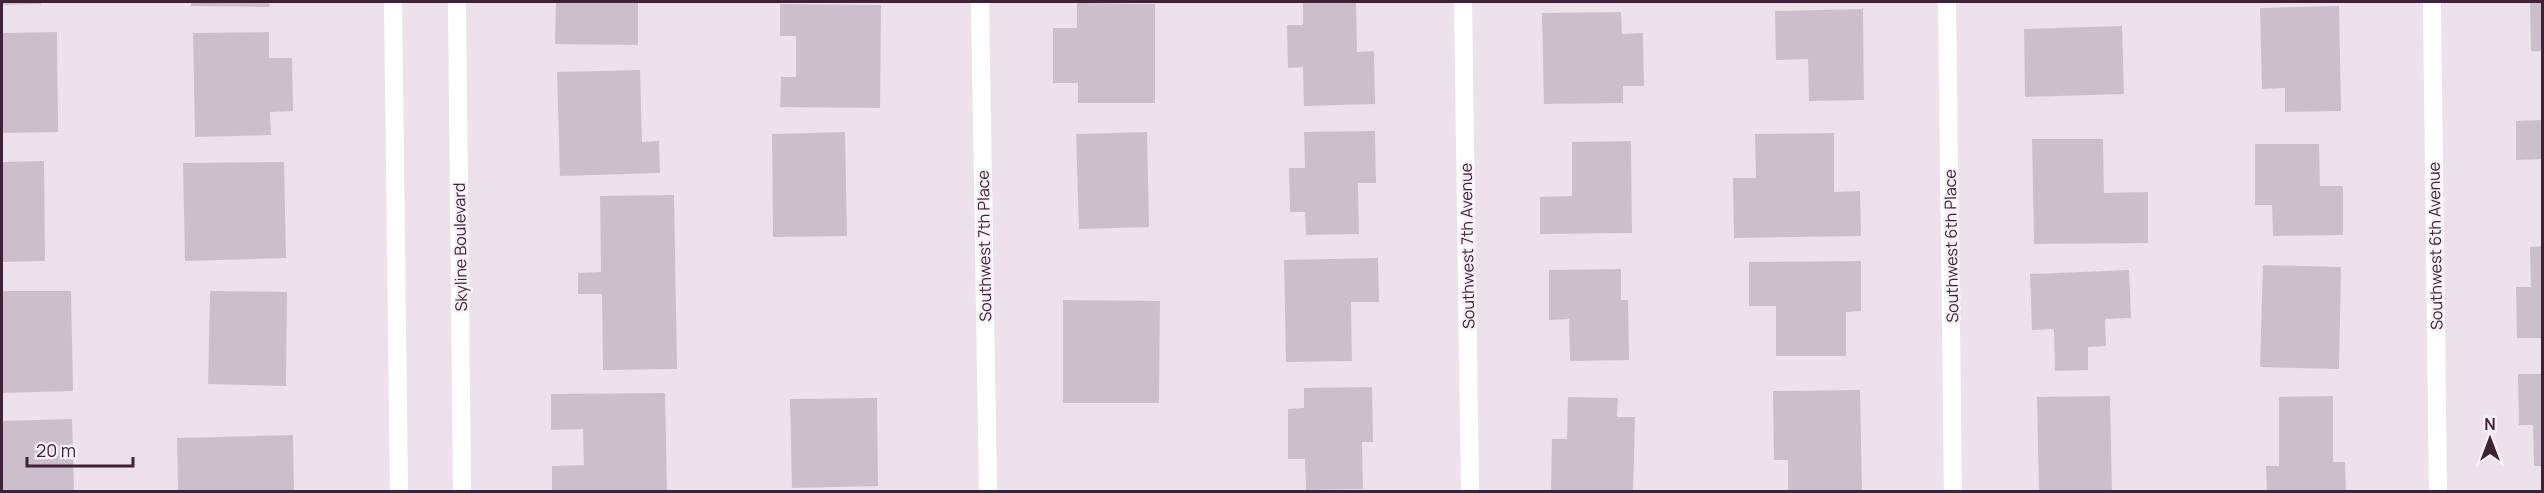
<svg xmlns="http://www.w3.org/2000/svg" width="2544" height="493" viewBox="0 0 2544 493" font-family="Manrope,sans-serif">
	<rect width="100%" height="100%" fill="#ede2ec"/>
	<g fill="#cdbecc">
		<path d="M2 2H41V4L2 5Z"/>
		<path d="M191 2H270L269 7 191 6Z"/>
		<path d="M556 2H638V45L555 44Z"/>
		<path d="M1303 2H1356L1357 52 1374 51 1375 104 1304 106 1303 67 1288 68 1287 25H1303Z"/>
		<path d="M2530 2H2542V51H2531Z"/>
		<path d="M1077 3 1155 4V103H1078V83H1053V28H1077Z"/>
		<path d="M780 4 881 5 880 108 780 107 781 77H796V36H780Z"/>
		<path d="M2339 6 2341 111 2285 112V88L2262 89 2260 8Z"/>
		<path d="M1863 9 1864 100 1809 101 1808 59 1776 60 1775 11Z"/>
		<path d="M1621 12 1622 34 1643 33 1644 86H1623V103L1544 104 1542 13Z"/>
		<path d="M2122 26 2124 94 2025 97 2024 29Z"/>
		<path d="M57 32 58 132 2 133V33Z"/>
		<path d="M269 32V58H292L293 111 270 112 271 135 195 137 193 33Z"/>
		<path d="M640 70 642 142 659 141 660 173 560 176 557 72Z"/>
		<path d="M2542 120V159L2516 160V121Z"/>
		<path d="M1375 131 1376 183H1358L1359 234 1306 235 1305 212H1290L1289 168H1305L1304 132Z"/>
		<path d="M845 132 847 236 773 237 772 134Z"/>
		<path d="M1147 132 1149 227 1079 229 1076 134Z"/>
		<path d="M1834 133V192L1860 191 1861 236 1734 238 1733 178H1756L1755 134Z"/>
		<path d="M2032 139H2103L2104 193 2148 192V243L2034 244Z"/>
		<path d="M1631 141 1632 233 1540 234V197L1572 196V142Z"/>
		<path d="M2255 144H2319L2320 186H2343V235L2273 236 2272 205H2255Z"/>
		<path d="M44 161 45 261 2 262V162Z"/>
		<path d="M284 162 286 258 185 261 183 163Z"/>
		<path d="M674 195 677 369 603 370 602 294H578V273L601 272 600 196Z"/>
		<path d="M2542 246V338H2517L2516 287H2531L2530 247Z"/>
		<path d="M1378 258 1379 302H1351L1352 361 1286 362 1284 260Z"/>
		<path d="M1861 261V311L1846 312V356H1776V306H1749V262Z"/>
		<path d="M2263 265 2341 267 2339 369 2260 367Z"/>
		<path d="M1621 269V300H1628L1629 360 1570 361 1569 319 1549 320V270Z"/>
		<path d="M2129 270 2131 318 2105 319 2106 346 2088 347V370L2055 371 2054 329 2032 330 2030 274Z"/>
		<path d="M2 291H71L73 391 2 393Z"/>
		<path d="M210 291 287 292 286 386 208 384Z"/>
		<path d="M1063 300 1160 301 1159 403H1063Z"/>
		<path d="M2518 374H2542V466H2534L2533 425H2519Z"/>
		<path d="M1372 387 1373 442H1362L1363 489 1306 490 1305 459H1288V409L1304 408V388Z"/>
		<path d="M1860 390 1862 492H1788V460H1774L1773 391Z"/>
		<path d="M665 393 667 492H552V466L584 465 583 429 551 430V394Z"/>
		<path d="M2110 396 2112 492H2039L2037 397Z"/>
		<path d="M2333 396V462H2345L2346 492H2267L2266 466H2279V397Z"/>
		<path d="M1568 397 1618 398 1617 417H1635L1633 492H1551L1552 439H1567Z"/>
		<path d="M877 398 878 486 792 488 790 399Z"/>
		<path d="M72 419 74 492H2V421Z"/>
		<path d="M293 435 294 492H178L177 438Z"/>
	</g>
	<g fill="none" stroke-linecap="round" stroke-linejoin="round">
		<g stroke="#fff" stroke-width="18">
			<path d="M393 2 399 492"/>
			<path d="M457 2 462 492"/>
			<path d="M980 2 988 492"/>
			<path d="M1463 2 1470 492"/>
			<path d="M1947 2 1953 492"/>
			<path d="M2432 2 2438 492"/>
		</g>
	</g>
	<g text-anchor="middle" stroke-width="5" stroke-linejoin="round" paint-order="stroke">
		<g font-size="16" fill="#3e2237" stroke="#f9f3f9">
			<text transform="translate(984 246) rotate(-91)" y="6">Southwest 7th Place</text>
			<text transform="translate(1467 246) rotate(-91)" y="6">Southwest 7th Avenue</text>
			<text transform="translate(1951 246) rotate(-91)" y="6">Southwest 6th Place</text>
			<text transform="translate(2435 246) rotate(-91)" y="6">Southwest 6th Avenue</text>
			<text transform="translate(460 247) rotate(-91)" y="6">Skyline Boulevard</text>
		</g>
	</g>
	<rect width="2544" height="493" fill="none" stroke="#3e2237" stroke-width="6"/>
	<g transform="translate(2490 439)" stroke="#f9f3f9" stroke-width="4.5" paint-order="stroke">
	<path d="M0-4.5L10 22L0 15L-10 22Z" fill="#3e2237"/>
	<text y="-9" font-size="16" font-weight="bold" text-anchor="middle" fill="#3e2237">N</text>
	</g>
	<path d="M27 457v9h106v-9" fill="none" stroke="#3e2237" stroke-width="3"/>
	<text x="36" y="457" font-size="18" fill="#3e2237" stroke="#f9f3f9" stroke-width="4.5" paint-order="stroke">20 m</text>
</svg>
